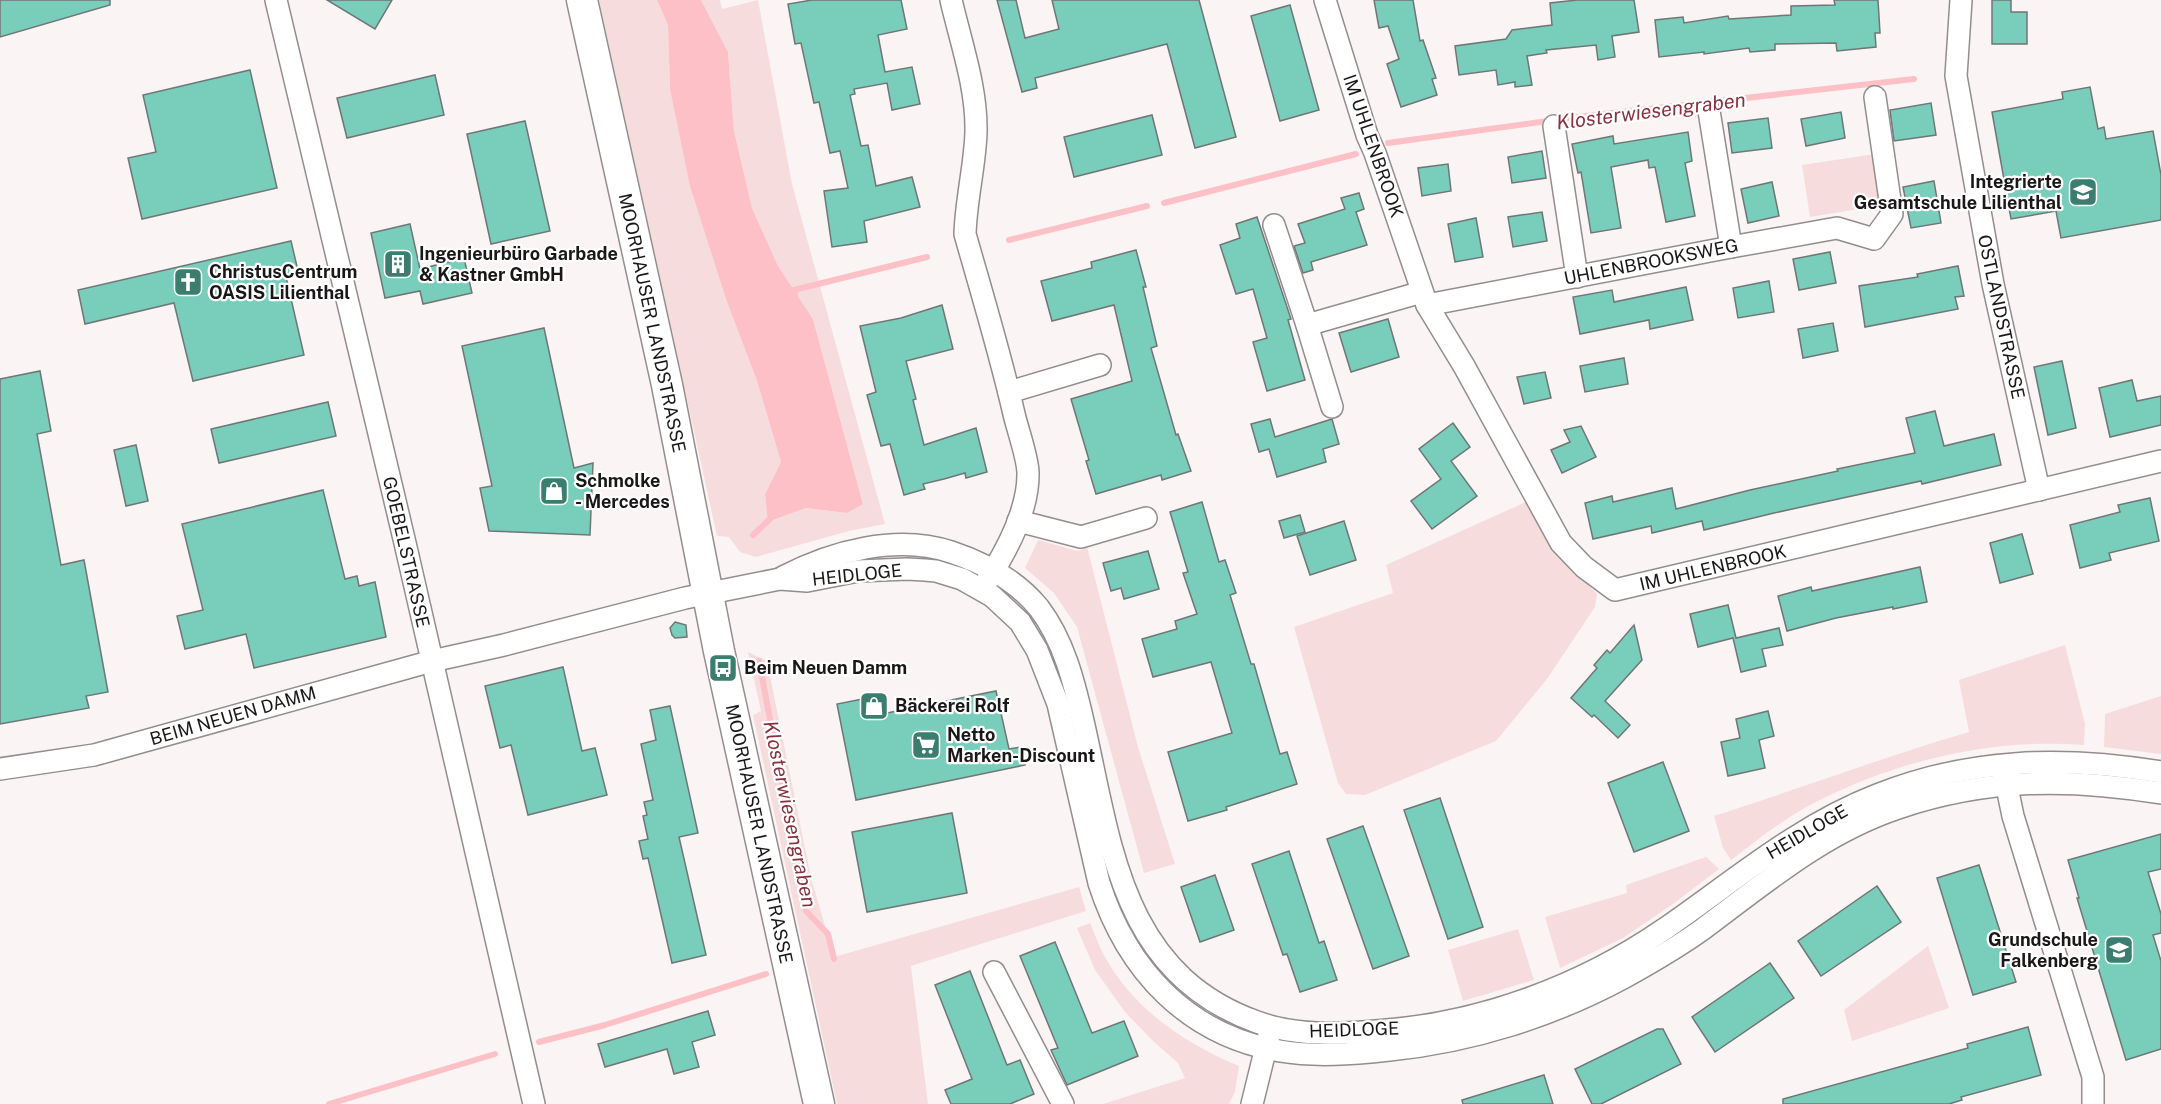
<svg xmlns="http://www.w3.org/2000/svg" width="2161" height="1104" viewBox="0 0 2161 1104" font-family="'Public Sans',sans-serif">
	<rect width="100%" height="100%" fill="#fbf4f4"/>
	<g fill="#f7dcde">
		<path d="M599 0H657L668 25 670 89 727 302 757 381 781 462 765 494 769 522 806 508 847 513 863 503 813 319 778 266 752 208 734 131 728 52 701 0H720L722 9 758 0 792 184 885 524 849 531 756 557 740 552 729 537 717 536Z"/>
		<path d="M1875 154 1883 205 1810 217 1802 165Z"/>
		<path d="M1528 501 1558 554 1597 594 1595 607 1547 679 1496 741 1365 795 1346 794 1338 783 1294 627 1393 593 1386 565Z"/>
		<path d="M1038 540 1078 551 1087 547 1138 747 1175 864 1144 873 1077 627 1054 593 1025 568Z"/>
		<path d="M2065 645 2085 724 2084 745C1993 738 1899 760 1818 801 1787 816 1759 839 1731 860L1723 848 1714 816C1799 789 1883 757 1969 732L1959 680Z"/>
		<path d="M748 652 767 661 811 878 834 957 1079 887 1086 911 911 966 928 1104H837L753 715 761 711Z"/>
		<path d="M2161 696V754L2104 747 2105 714Z"/>
		<path d="M1706 857 1719 869 1673 904 1623 938 1560 968 1545 917 1627 893 1626 885Z"/>
		<path d="M1090 923C1095 934 1099 947 1105 957 1134 1010 1186 1044 1239 1066L1235 1092 1229 1104H1103L1185 1078 1178 1063 1152 1040 1125 1012 1095 970 1077 928Z"/>
		<path d="M1518 929 1534 980 1463 1001 1448 950Z"/>
		<path d="M1928 946 1949 1008 1852 1041 1844 1010Z"/>
	</g>
	<path fill="#fdc0c6" d="M657 0H701L728 52 734 131 752 208 778 266 813 319 863 504 847 513 806 508 768 522 765 494 781 462 757 381 727 302 690 186 670 89 668 25Z"/>
	<g fill="none" stroke-linecap="round" stroke-linejoin="round">
		<g stroke="#fdc0c6" stroke-width="6">
			<path d="M1388 143 1577 117 1914 79"/>
			<path d="M1164 203 1356 154"/>
			<path d="M1009 240 1147 206"/>
			<path d="M795 296 794 290 927 257"/>
			<path d="M753 535 772 517"/>
			<path d="M759 661 806 911 828 934 834 959"/>
			<path d="M539 1042 605 1025 766 974"/>
			<path d="M329 1104 495 1054"/>
		</g>
	</g>
	<g fill="#78cebb" stroke="#707675" stroke-width="1.5">
		<path d="M0 0H110V5L0 37Z"/>
		<path d="M327 0H392L375 29Z"/>
		<path d="M812 0H901L907 29 878 35 885 72 912 67 920 104 892 110 887 83 854 89 855 94 850 95 861 146 868 145 876 186 912 177 920 207 864 221 867 242 832 247 824 191 848 188 840 151 830 153 819 102 814 103 801 43 795 44 788 4Z"/>
		<path d="M997 0H1016L1025 38 1059 29 1052 0H1199L1236 137 1195 148 1167 44 1035 78 1037 88 1022 92Z"/>
		<path d="M1374 0H1413L1420 41 1423 40 1436 78 1432 79 1437 95 1401 107 1387 64 1399 59 1388 26 1379 28Z"/>
		<path d="M1577 0H1634L1639 32 1612 36 1615 57 1598 60 1596 45 1546 50 1547 53 1527 56 1532 85 1515 87V82L1498 85 1496 70 1459 75 1455 46 1506 39 1512 30 1552 25 1550 3Z"/>
		<path d="M1834 0H1878L1880 33H1875L1876 47 1837 51 1836 43 1775 44V50L1750 52 1749 48 1704 54V52L1659 57 1655 20 1683 17 1684 23 1728 16 1729 19 1791 15V6L1835 5Z"/>
		<path d="M1992 0H2011V12H2027V44H1992Z"/>
		<path d="M1290 5 1319 110 1280 121 1251 16Z"/>
		<path d="M250 70 277 188 142 219 128 158 156 152 143 95Z"/>
		<path d="M435 75 444 115 347 138 337 98Z"/>
		<path d="M2090 87 2098 129 2104 127 2106 139 2153 131 2161 175V220L2061 238 2056 211 2011 219 1992 112 2063 99 2062 92Z"/>
		<path d="M1931 103 1936 135 1894 141 1890 110Z"/>
		<path d="M1841 112 1845 138 1806 146 1801 119Z"/>
		<path d="M1152 115 1162 155 1074 177 1064 137Z"/>
		<path d="M1768 118 1772 148 1732 153 1728 123Z"/>
		<path d="M525 121 550 231 491 244 467 134Z"/>
		<path d="M1688 132 1692 161 1685 163 1695 216 1666 222 1655 167 1649 168 1648 160 1611 167 1621 228 1591 233 1581 172 1578 173 1572 144 1613 136 1614 144Z"/>
		<path d="M1542 151 1546 178 1512 183 1508 157Z"/>
		<path d="M1448 164 1451 191 1422 196 1418 168Z"/>
		<path d="M1934 181 1941 223 1911 228 1903 187Z"/>
		<path d="M1772 182 1779 216 1748 223 1741 189Z"/>
		<path d="M1359 193 1364 209 1356 212 1367 245 1311 262 1313 270 1303 273 1294 246 1305 243 1298 224 1345 209 1341 198Z"/>
		<path d="M1542 212 1547 241 1513 247 1508 217Z"/>
		<path d="M1257 217 1291 319 1288 320 1305 380 1267 391 1253 342 1267 338 1253 289 1236 294 1220 245 1240 238 1236 224Z"/>
		<path d="M1476 218 1483 257 1455 262 1448 224Z"/>
		<path d="M410 224 420 269 464 258 472 293 423 304 420 291 385 298 371 233Z"/>
		<path d="M291 241 299 275 286 277 304 355 193 381 174 303 85 324 78 290Z"/>
		<path d="M1136 250 1146 287H1143L1157 346 1151 348 1176 435 1178 434 1191 471 1162 480 1161 475 1096 494 1086 461 1089 460 1071 399 1132 381 1114 305 1052 321 1041 281 1092 268 1091 262Z"/>
		<path d="M1830 252 1836 283 1799 290 1793 259Z"/>
		<path d="M1958 266 1964 296 1955 297 1958 309 1865 327 1859 286 1918 277 1917 274Z"/>
		<path d="M1769 281 1774 312 1738 318 1733 288Z"/>
		<path d="M1686 287 1693 320 1650 329 1649 320 1580 334 1573 297 1612 290 1614 302Z"/>
		<path d="M942 305 953 349 906 361 916 399 913 400 924 445 976 428 987 472 966 478 965 473 944 479 923 484 925 489 904 495 890 444 881 446 867 395 876 392 860 326 901 318Z"/>
		<path d="M1388 319 1399 357 1351 372 1339 333Z"/>
		<path d="M1833 323 1838 351 1803 358 1798 329Z"/>
		<path d="M544 328 574 468 593 463 590 535 489 531 480 488 492 486 462 346Z"/>
		<path d="M1624 358 1628 384 1585 392 1580 366Z"/>
		<path d="M2062 361 2076 428 2048 435 2034 367Z"/>
		<path d="M40 371 51 431 37 434 61 565 84 560 108 692 86 696 89 708 0 724V379Z"/>
		<path d="M1545 372 1551 398 1524 404 1517 377Z"/>
		<path d="M2132 380 2137 401 2161 396V425L2110 437 2099 388Z"/>
		<path d="M328 402 336 436 219 463 211 429Z"/>
		<path d="M1935 411 1944 446 1994 434 2001 465 1922 484 1921 481 1774 513 1704 530 1702 521 1652 533 1651 526 1593 539 1585 503 1612 496 1613 502 1672 488 1676 509 1750 490 1838 471 1837 469 1915 453 1906 418Z"/>
		<path d="M1270 419 1275 437 1332 419 1339 444 1323 449 1326 462 1277 477 1269 449 1259 452 1251 424Z"/>
		<path d="M1453 423 1470 447 1451 461 1477 496 1432 529 1411 501 1441 479 1419 449Z"/>
		<path d="M1581 426 1596 457 1562 473 1551 450 1570 442 1564 430Z"/>
		<path d="M136 445 148 501 126 506 114 450Z"/>
		<path d="M323 490 345 579 357 576 359 586 375 582 386 637 254 668 246 634 185 649 177 616 203 610 182 524Z"/>
		<path d="M2150 498 2159 541 2109 553 2111 560 2080 568 2070 525 2120 512 2118 505Z"/>
		<path d="M1202 502 1219 562 1225 560 1236 593 1230 595 1251 664H1254L1280 754 1287 752 1297 784 1226 807 1227 810 1188 821 1168 752 1232 733 1211 662 1153 677 1142 639 1177 629 1175 621 1197 614 1183 573 1188 572 1170 512Z"/>
		<path d="M1300 515 1305 532 1284 538 1279 521Z"/>
		<path d="M1344 521 1356 560 1310 575 1297 536Z"/>
		<path d="M2022 534 2033 574 2000 583 1990 543Z"/>
		<path d="M1148 551 1159 589 1124 599 1121 588 1111 591 1103 563Z"/>
		<path d="M1920 567 1927 602 1893 609V607L1836 618 1787 631 1778 596 1811 587 1812 591Z"/>
		<path d="M1728 605 1736 638 1779 628 1783 645 1762 649 1766 666 1741 672 1733 638 1698 647 1690 614Z"/>
		<path d="M675 622 686 625 687 637 675 638 672 635 670 628Z"/>
		<path d="M1634 625 1642 660 1605 701 1630 725 1618 738 1594 715 1592 717 1571 698 1597 668 1594 665 1607 650 1610 653Z"/>
		<path d="M563 667 582 751 595 748 607 795 528 815 511 745 500 748 485 686Z"/>
		<path d="M996 691 1009 749 1021 747 1025 765 856 800 837 704 883 695 887 713Z"/>
		<path d="M670 706 698 833 679 837 706 955 672 963 648 858 643 859 639 841 648 839 643 816 647 815 644 802 653 800 641 744 656 740 650 710Z"/>
		<path d="M1768 711 1774 736 1759 740 1765 768 1728 776 1721 742 1740 738 1736 719Z"/>
		<path d="M1663 762 1689 831 1634 852 1608 783Z"/>
		<path d="M1440 798 1483 927 1448 939 1404 810Z"/>
		<path d="M952 813 967 893 867 912 852 832Z"/>
		<path d="M1363 826 1409 956 1373 969 1327 839Z"/>
		<path d="M2161 834V869L2148 872 2161 914V933L2153 935 2161 961V1049L2126 1060 2077 898H2079L2068 860Z"/>
		<path d="M1289 851 1319 943 1324 941 1337 980 1300 992 1287 954 1283 955 1252 864Z"/>
		<path d="M1979 865 2016 982 1973 995 1937 878Z"/>
		<path d="M1215 875 1234 930 1200 942 1181 887Z"/>
		<path d="M1877 886 1901 922 1821 976 1798 941Z"/>
		<path d="M1055 942 1092 1033 1124 1021 1138 1056 1067 1085 1051 1050 1058 1048 1020 956Z"/>
		<path d="M1770 963 1794 998 1715 1052 1692 1017Z"/>
		<path d="M970 971 1007 1065 1020 1060 1034 1094 1010 1104H951L945 1090 972 1079 935 985Z"/>
		<path d="M708 1011 715 1035 692 1042 699 1067 674 1074 667 1049 605 1067 598 1044Z"/>
		<path d="M2028 1027 2041 1075 1961 1097 1962 1100 1949 1104H1783V1099L1968 1048 1967 1044Z"/>
		<path d="M1657 1029H1663L1681 1064 1601 1104H1592L1575 1069Z"/>
		<path d="M1544 1075 1553 1104H1463L1462 1100Z"/>
	</g>
	<g fill="none" stroke-linecap="round" stroke-linejoin="round">
		<g stroke="#948d8d" stroke-width="24">
			<g id="street">
				<path d="M276 0 405 543 534 1104"/>
				<path d="M951 0C961 43 977 88 976 132 975 166 966 199 965 234 982 294 1000 353 1014 414 1018 431 1027 455 1028 472 1029 510 1007 550 987 581"/>
				<path d="M1325 0 1367 135 1375 153 1427 305 1464 366 1561 543 1584 567 1615 590 2161 461"/>
				<path d="M1961 0 1956 76 1993 284 2039 490"/>
				<path d="M1709 111 1731 247"/>
				<path d="M1554 126 1577 277"/>
				<path d="M1274 225 1307 325 1332 407"/>
				<path d="M1427 305 1731 247 1837 228 1874 239 1892 214 1875 97"/>
				<path d="M1307 325 1422 292"/>
				<path d="M1009 392 1100 365"/>
				<path d="M1018 521 1081 537 1146 518"/>
				<path d="M783 577C833 551 897 534 951 552 984 563 1017 581 1039 608 1064 641 1074 682 1083 721 1111 843 1120 973 1257 1022 1298 1037 1343 1034 1387 1030 1484 1022 1583 985 1663 930 1733 882 1797 826 1877 795 1970 758 2063 756 2161 772"/>
				<path d="M0 769 94 755 432 661 504 645 685 598 780 579 807 581 858 571 907 569 925 570 936 571 962 579 992 596 1020 622 1037 650 1058 704 1099 883C1127 970 1187 1035 1280 1051 1316 1057 1353 1054 1389 1050 1471 1042 1553 1016 1625 977 1652 962 1678 947 1703 929 1765 883 1823 833 1898 808 1987 778 2069 778 2161 793"/>
				<path d="M2004 773 2013 816 2093 1077V1104"/>
				<path d="M994 972 1063 1104"/>
				<path d="M1252 1104 1269 1035"/>
			</g>
		</g>
		<g stroke="#948d8d" stroke-width="33">
			<path id="secondary" d="M582 0 667 385 719 651 819 1104"/>
		</g>
		<use href="#street" stroke="#fff" stroke-width="21"/>
		<use href="#secondary" stroke="#fff" stroke-width="30"/>
	</g>
	<defs>
		<g id="school-square" transform="scale(1.5)"><rect x="-9" y="-9" width="18" height="18" rx="4" fill="#3b7e70" stroke="#fff"/><path d="M0-5L7-2L0 1L-7-2ZM-4 1L0 2.5L4 1V4Q0 6-4 4Z" fill="#fff"/></g>
		<g id="building-square" transform="scale(1.5)"><rect x="-9" y="-9" width="18" height="18" rx="4" fill="#3b7e70" stroke="#fff"/><path d="M-4-6H4V6H1V3H-1V6H-4ZM-2.5-4.3h1.7v1.8h-1.7ZM.8-4.3h1.7v1.8H.8ZM-2.5-1h1.7V.8h-1.7ZM.8-1h1.7V.8H.8Z" fill="#fff"/></g>
		<g id="church-square" transform="scale(1.5)"><rect x="-9" y="-9" width="18" height="18" rx="4" fill="#3b7e70" stroke="#fff"/><path d="M-1.2-6h2.4v3.5h3.3v2.4h-3.3V6h-2.4V-.1h-3.3v-2.4h3.3Z" fill="#fff"/></g>
		<g id="shop-square" transform="scale(1.5)"><rect x="-9" y="-9" width="18" height="18" rx="4" fill="#3b7e70" stroke="#fff"/><path d="M-5-2.5h2.3a2.7 3.5 0 0 1 5.4 0H5L5.5 6h-11ZM-1.5-2.5h3a1.5 2.3 0 0 0-3 0Z" fill="#fff"/></g>
		<g id="bus-square" transform="scale(1.5)"><rect x="-9" y="-9" width="18" height="18" rx="4" fill="#3b7e70" stroke="#fff"/><path d="M-5-6H5V4H4V6H2V4H-2V6H-4V4H-5ZM-3.5-4V0h7V-4ZM-3.5 1.2v1.5H-2V1.2ZM2 1.2v1.5H3.5V1.2Z" fill="#fff"/></g>
		<g id="supermarket-square" transform="scale(1.5)"><rect x="-9" y="-9" width="18" height="18" rx="4" fill="#3b7e70" stroke="#fff"/><path d="M-6-5.5h2.5l.6 2H6L4.5 2H-2.5L-4.4-4H-6ZM-1.5 3.2a1.3 1.3 0 1 0 .1 0ZM3 3.2a1.3 1.3 0 1 0 .1 0Z" fill="#fff"/></g>
	</defs>
	<g fill-rule="evenodd">
		<use href="#school-square" x="2083" y="192"/>
		<use href="#building-square" x="398" y="264"/>
		<use href="#church-square" x="188" y="282"/>
		<use href="#shop-square" x="554" y="491"/>
		<use href="#bus-square" x="723" y="668"/>
		<use href="#shop-square" x="874" y="706"/>
		<use href="#supermarket-square" x="926" y="745"/>
		<use href="#school-square" x="2119" y="950"/>
	</g>
	<g text-anchor="middle" stroke-width="4.5" stroke-linejoin="round" paint-order="stroke">
		<g font-size="18" fill="#1a1718" stroke="#fff">
			<text transform="translate(1373 146) rotate(71)" y="6">IM UHLENBROOK</text>
			<text transform="translate(1651 262) rotate(-11)" y="6">UHLENBROOKSWEG</text>
			<text transform="translate(2001 317) rotate(78)" y="6">OSTLANDSTRASSE</text>
			<text transform="translate(652 323) rotate(78)" y="6">MOORHAUSER LANDSTRASSE</text>
			<text transform="translate(406 552) rotate(77)" y="6">GOEBELSTRASSE</text>
			<text transform="translate(1713 568) rotate(-13)" y="6">IM UHLENBROOK</text>
			<text transform="translate(857 575) rotate(-6)" y="6">HEIDLOGE</text>
			<text transform="translate(233 716) rotate(-16)" y="6">BEIM NEUEN DAMM</text>
			<text transform="translate(1807 832) rotate(-30)" y="6">HEIDLOGE</text>
			<text transform="translate(759 834) rotate(78)" y="6">MOORHAUSER LANDSTRASSE</text>
			<text transform="translate(1354 1030) rotate(-2)" y="6">HEIDLOGE</text>
		</g>
		<g font-size="18" font-weight="bold" fill="#1a1718" stroke="#fff" text-anchor="start">
			<text x="2062" y="188" text-anchor="end">Integrierte<tspan x="2062" dy="21">Gesamtschule Lilienthal</tspan></text>
			<text x="419" y="260">Ingenieurbüro Garbade<tspan x="419" dy="21">&amp; Kastner GmbH</tspan></text>
			<text x="209" y="278">ChristusCentrum<tspan x="209" dy="21">OASIS Lilienthal</tspan></text>
			<text x="575" y="487">Schmolke<tspan x="575" dy="21">- Mercedes</tspan></text>
			<text x="744" y="674">Beim Neuen Damm</text>
			<text x="895" y="712">Bäckerei Rolf</text>
			<text x="947" y="741">Netto<tspan x="947" dy="21">Marken-Discount</tspan></text>
			<text x="2098" y="946" text-anchor="end">Grundschule<tspan x="2098" dy="21">Falkenberg</tspan></text>
		</g>
		<g font-size="20" font-style="italic" fill="#873141" stroke="#fff">
			<text transform="translate(1651 111) rotate(-7)" y="7">Klosterwiesengraben</text>
			<text transform="translate(790 814) rotate(78)" y="7">Klosterwiesengraben</text>
		</g>
	</g>
</svg>
